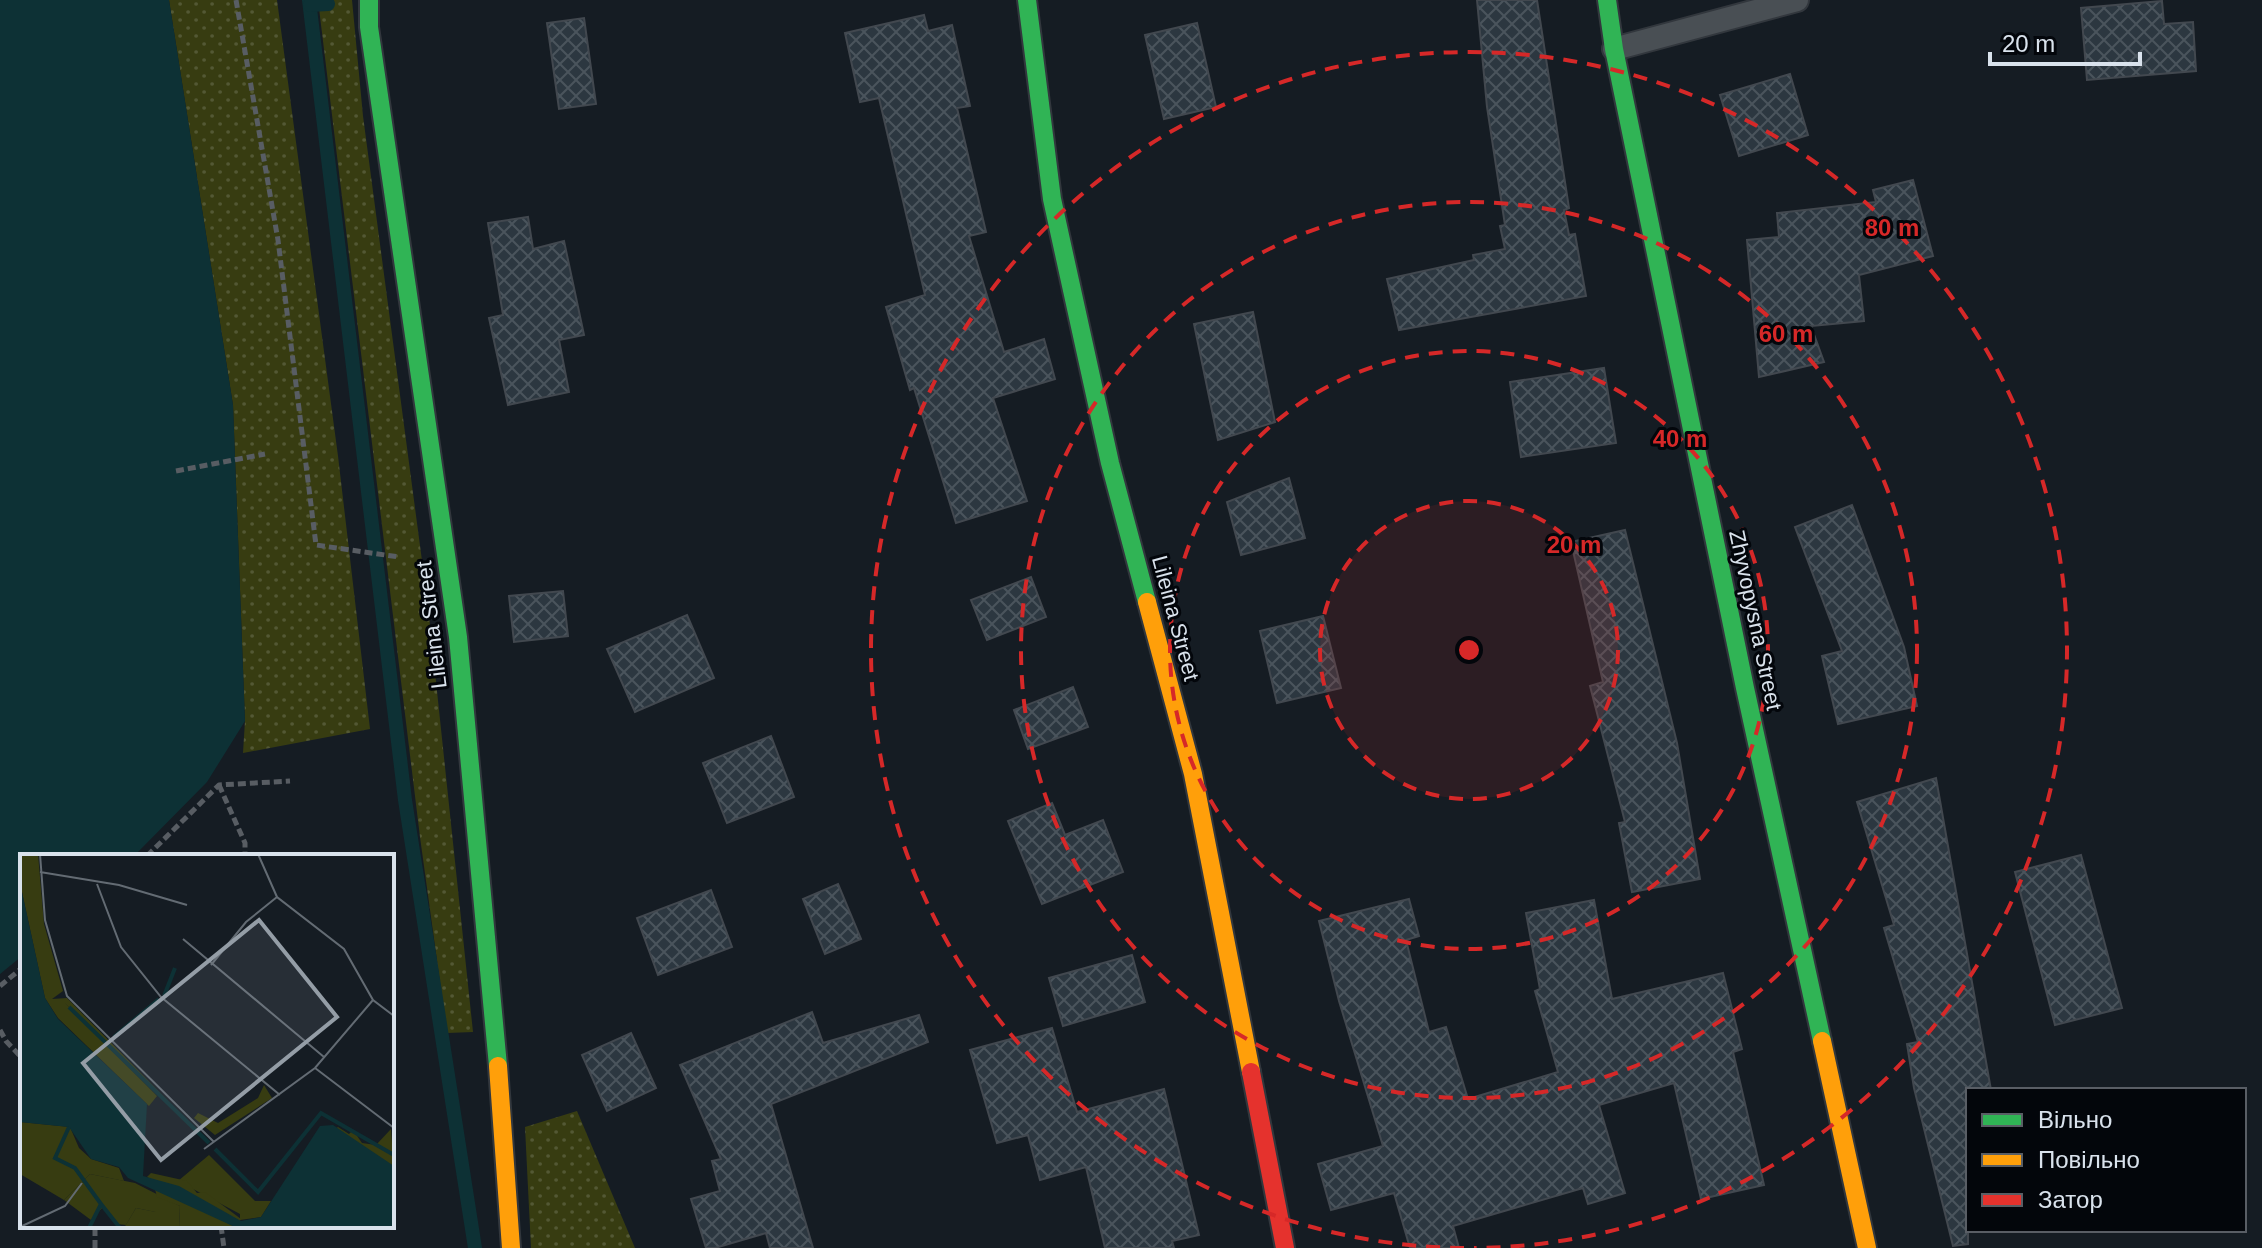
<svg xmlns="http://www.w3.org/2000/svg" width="2262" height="1248" viewBox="0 0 2262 1248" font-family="Arial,sans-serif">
	<defs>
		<pattern id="grass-dots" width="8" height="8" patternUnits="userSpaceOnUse" patternTransform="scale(2)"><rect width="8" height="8" fill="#373c11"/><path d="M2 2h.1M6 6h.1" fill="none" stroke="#535834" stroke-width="1.8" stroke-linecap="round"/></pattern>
		<pattern id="building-cross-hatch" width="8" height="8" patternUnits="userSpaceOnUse" patternTransform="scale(2)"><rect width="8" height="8" fill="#2c3740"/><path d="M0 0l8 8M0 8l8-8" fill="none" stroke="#4a545c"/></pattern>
	</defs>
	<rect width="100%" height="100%" fill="#151c23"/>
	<g fill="url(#grass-dots)">
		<path d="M169 0H277L338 456 370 729 243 753 245 721 233 405Z"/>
		<path d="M318 0H352L363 116 428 606 473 1032 447 1033 420 837Z"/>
		<path d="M577 1111 635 1248H531L525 1127Z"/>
	</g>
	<path fill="#0d3135" d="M0 0H169L233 405 245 721 207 782 134 856H22V956L0 974Z"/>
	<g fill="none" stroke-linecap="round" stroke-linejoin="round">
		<g stroke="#0d3135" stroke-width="14">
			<path d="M309 0 405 800 475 1248"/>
			<path d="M310 5 328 4"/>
		</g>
	</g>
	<g fill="url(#building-cross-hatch)" stroke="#42484f" stroke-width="2">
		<path d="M1477 0H1537L1569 208 1564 210 1569 235 1575 234 1586 296 1399 330 1387 279 1474 260 1473 255 1505 249 1500 226 1505 225 1487 107Z"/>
		<path d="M2162 1 2164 24 2193 22 2196 71 2087 80 2081 8Z"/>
		<path d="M924 15 928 31 952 25 970 106 957 108 986 232 969 236 1004 352 1044 339 1055 379 993 398 1027 501 956 523 914 388 910 390 886 307 925 295 879 98 860 102 845 33Z"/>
		<path d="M584 18 596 104 559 109 547 23Z"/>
		<path d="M1197 23 1216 107 1164 119 1145 35Z"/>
		<path d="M1790 74 1808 135 1739 156 1720 95Z"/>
		<path d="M1913 180 1933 256 1859 275 1864 321 1811 326 1824 362 1759 377 1747 240 1779 237 1777 213 1876 202 1873 190Z"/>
		<path d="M528 217 533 249 564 241 584 335 559 340 569 392 508 405 489 318 503 315 488 223Z"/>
		<path d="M1253 312 1275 422 1218 440 1194 324Z"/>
		<path d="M1604 368 1616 443 1521 457 1510 382Z"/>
		<path d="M1289 478 1305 538 1241 555 1227 502Z"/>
		<path d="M1852 505 1904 647 1917 706 1838 724 1822 656 1842 651 1795 527Z"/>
		<path d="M1625 530 1677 743 1700 879 1632 892 1619 823 1625 822 1590 686 1603 682 1571 542Z"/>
		<path d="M1031 577 1046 617 987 640 971 600Z"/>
		<path d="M563 591 568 636 514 642 509 596Z"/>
		<path d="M687 615 714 678 635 712 607 649Z"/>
		<path d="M1323 616 1341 688 1277 703 1260 631Z"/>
		<path d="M1073 687 1088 727 1028 749 1014 710Z"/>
		<path d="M771 736 794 797 727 823 703 763Z"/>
		<path d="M1936 778 1991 1090H1968V1244L1953 1246 1914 1088 1907 1044 1918 1042 1884 928 1894 925 1857 802Z"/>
		<path d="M1052 803 1065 835 1103 820 1123 872 1042 904 1008 821Z"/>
		<path d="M2081 855 2122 1008 2055 1025 2015 872Z"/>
		<path d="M838 884 861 939 825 954 803 899Z"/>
		<path d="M711 890 732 947 658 975 637 918Z"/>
		<path d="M1409 899 1419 936 1406 940 1429 1032 1446 1027 1468 1099 1558 1072 1535 991 1540 989 1526 913 1594 900 1612 999 1723 973 1742 1049 1733 1052 1764 1185 1701 1199 1674 1083 1599 1105 1625 1193 1588 1204 1583 1188 1453 1226 1459 1248H1410L1394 1193 1331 1210 1318 1164 1383 1146 1339 1001 1319 921Z"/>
		<path d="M1132 955 1145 1002 1063 1026 1049 978Z"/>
		<path d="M812 1012 823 1043 919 1015 928 1042 771 1104 813 1248H770L766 1233 715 1248H706L691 1199 720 1191 712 1161 721 1159 680 1065Z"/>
		<path d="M1052 1028 1077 1112 1164 1089 1199 1235 1172 1241 1174 1248H1105L1086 1167 1040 1180 1028 1135 997 1143 970 1050Z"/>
		<path d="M631 1033 656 1088 607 1111 582 1055Z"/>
	</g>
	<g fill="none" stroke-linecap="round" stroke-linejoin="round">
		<g stroke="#32373d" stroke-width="26">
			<path id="lane" d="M1614 49 1797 0"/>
		</g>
		<g stroke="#32373d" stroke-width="22">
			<g id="fast">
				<path d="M369 0V27L458 637 498 1066"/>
				<path d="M1027 0 1052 199 1110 463 1147 602"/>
				<path d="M1607 0 1614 49 1745 688 1822 1041"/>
			</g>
		</g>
		<g stroke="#32373d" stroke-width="22">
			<g id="slow">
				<path d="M1147 602 1193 774 1251 1072"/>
				<path d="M1822 1041 1867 1248"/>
				<path d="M498 1066 511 1248"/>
			</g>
		</g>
		<g stroke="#32373d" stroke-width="22">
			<path id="jam" d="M1251 1072 1285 1248"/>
		</g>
		<g stroke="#585d63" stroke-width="5" stroke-dasharray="8 4" stroke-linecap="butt">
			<path d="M236 0 278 240 316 545 399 557"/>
			<path d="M176 471 265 454"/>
			<path d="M219 785 245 843V856"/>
			<path d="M147 856 219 785 290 781"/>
			<path d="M0 986 22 968"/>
			<path d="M0 1030 6 1041 22 1058"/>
			<path d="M221 1226 224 1248"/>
			<path d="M95 1248V1226"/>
		</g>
		<use href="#lane" stroke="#494f54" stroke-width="22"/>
		<use href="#fast" stroke="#30b455" stroke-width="18"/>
		<use href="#slow" stroke="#ff9f0a" stroke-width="18"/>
		<use href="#jam" stroke="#e5322d" stroke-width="18"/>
	</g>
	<circle cx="1469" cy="650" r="149" fill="#d62828" fill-opacity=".12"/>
	<g fill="none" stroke="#d62828" stroke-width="4" stroke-dasharray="14 10">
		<circle cx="1469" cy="650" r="149"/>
		<circle cx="1469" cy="650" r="299"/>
		<circle cx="1469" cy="650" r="448"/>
		<path d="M1464 1248A598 598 0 1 1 1474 1248"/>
	</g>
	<g text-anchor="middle" stroke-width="6" stroke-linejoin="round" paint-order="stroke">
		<g font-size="22" fill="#d9e2ec" stroke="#03060b">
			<text transform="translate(1176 618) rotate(75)" y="8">Lileina Street</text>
			<text transform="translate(1756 620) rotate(78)" y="8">Zhyvopysna Street</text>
			<text transform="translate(431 625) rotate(-97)" y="8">Lileina Street</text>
		</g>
	</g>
	<g transform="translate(20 854)">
		<rect width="374" height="374" fill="#151c23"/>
		<path d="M0 0H18L24 70 43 137 32 145 47 144 162 261 45 149 137 242 129 252 38 164 25 144 0 29ZM244 231 252 244 195 281 174 264 178 259 198 269 238 244ZM189 301 235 347H251L241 363 220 366V360L158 327ZM70 320 115 329 160 352 159 374H136L135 358 116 354 106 371 97 370 84 352 71 366 44 346Z" fill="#373c11"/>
		<path d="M318 273 329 280 333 276 342 289 356 291 371 275 374 317 313 276ZM131 319 167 327 177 339 185 338 221 365 219 368 127 323ZM135 335 163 346 217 374H159L160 352 137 343ZM116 354 136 358V374H104Z" fill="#373c11"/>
		<path d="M0 268 50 273 59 294 71 305 99 314 104 327 70 320 44 346 0 320Z" fill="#373c11"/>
		<path d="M0 29 25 144 38 165 127 250 123 322 159 332 221 367 241 363 300 272 313 271 374 312V374H217L108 324 99 313 71 305 49 273 0 268Z" fill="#0d3135"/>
		<path fill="none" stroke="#0d3135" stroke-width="4" d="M144 142 155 114M49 153 189 289M94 183 139 145M49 273 35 304 55 314 81 350 69 374M195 295 238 338 301 259 374 301M81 350 100 374"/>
		<path fill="none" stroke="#636b73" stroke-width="2" d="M20 0 25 66 47 142 194 288M238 0 257 43 324 95 353 146 374 162M20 18 99 31 167 51M77 30 101 93 141 143 260 241M163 85 304 203M191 111 226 68 257 43M295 214 374 274M184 295 295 214 353 146M0 373 45 352 62 329"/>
		<path fill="#949da6" fill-opacity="0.15" stroke="#949da6" stroke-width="4" d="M239 66 317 163 141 306 63 209Z"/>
		<rect width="374" height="374" fill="none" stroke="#d9e2ec" stroke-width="4"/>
	</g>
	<circle cx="1469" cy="650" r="12" fill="#d62828" stroke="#03060b" stroke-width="4"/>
	<g font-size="24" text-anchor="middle" font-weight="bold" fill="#d62828" stroke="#03060b" stroke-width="6" stroke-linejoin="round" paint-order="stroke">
		<text x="1892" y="236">80 m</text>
		<text x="1786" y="342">60 m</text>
		<text x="1680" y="447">40 m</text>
		<text x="1574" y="553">20 m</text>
	</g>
	<rect x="1966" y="1088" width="280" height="144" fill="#03060b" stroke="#595e65" stroke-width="2"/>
	<rect x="1982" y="1114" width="40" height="12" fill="#30b455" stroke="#595e65" stroke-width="2"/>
	<text x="2038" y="1128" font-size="24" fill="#d9e2ec">Вільно</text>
	<rect x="1982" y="1154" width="40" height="12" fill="#ff9f0a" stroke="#595e65" stroke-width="2"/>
	<text x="2038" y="1168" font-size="24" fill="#d9e2ec">Повільно</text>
	<rect x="1982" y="1194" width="40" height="12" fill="#e5322d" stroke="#595e65" stroke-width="2"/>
	<text x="2038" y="1208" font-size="24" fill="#d9e2ec">Затор</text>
	<path d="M1990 52v12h150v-12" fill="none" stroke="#d9e2ec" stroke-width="4"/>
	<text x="2002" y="52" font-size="24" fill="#d9e2ec" stroke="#03060b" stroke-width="6" paint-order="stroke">20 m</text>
</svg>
